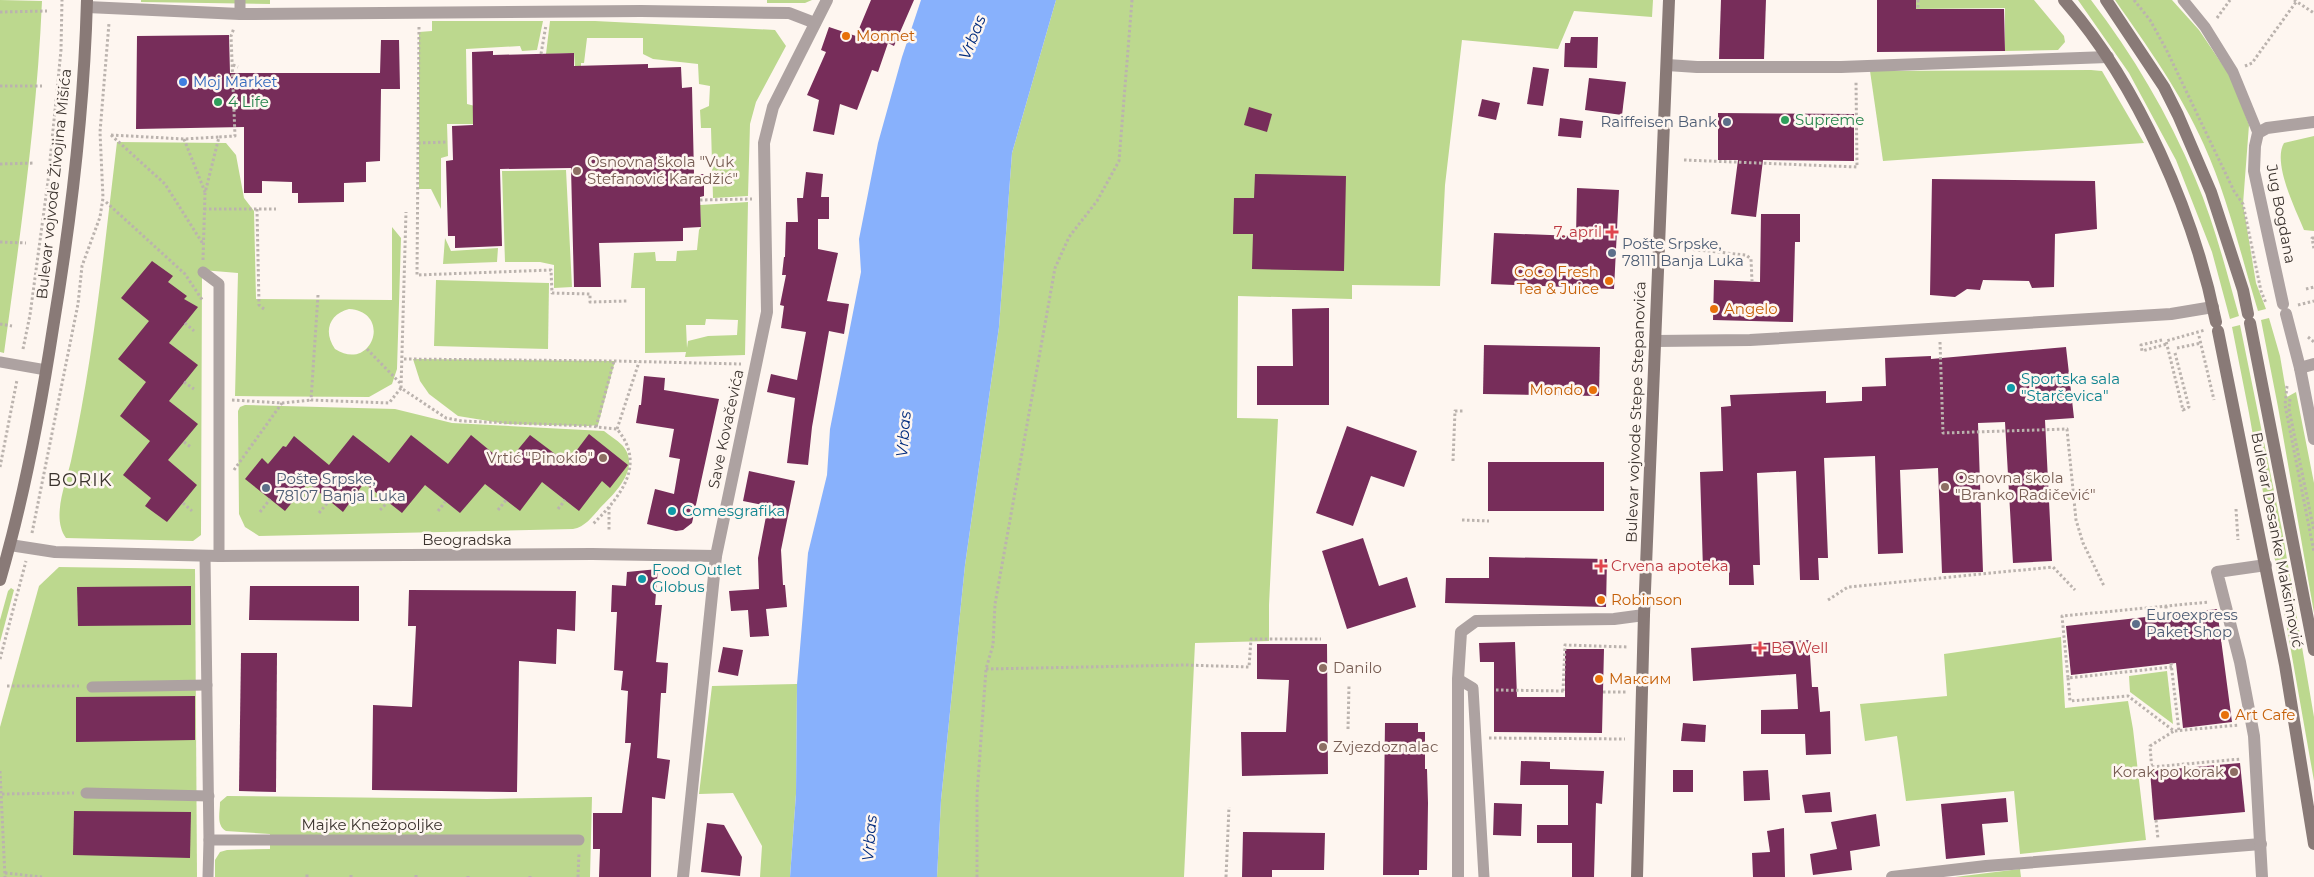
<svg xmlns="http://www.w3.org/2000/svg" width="2314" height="877" viewBox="0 0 2314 877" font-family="Montserrat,sans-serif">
	<rect width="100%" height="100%" fill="#fef6f0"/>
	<g fill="#bcd88e" fill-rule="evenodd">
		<path d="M0 0 42 1C37 119 20 236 4 353L0 352Z"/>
		<path d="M141 0H270V4L141 2Z"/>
		<path d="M767 0H812L805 3H767Z"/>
		<path d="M1056 0H1653L1652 17 1574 11 1558 49 1462 40 1445 185 1440 286 1352 285V299L1238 296 1237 418 1278 419 1269 605V641L1195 643 1184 877H937L941 800 965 565 999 327 1012 153Z"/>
		<path d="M1916 0H2034L2064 36 2065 42 2058 50 2005 51V8L1916 9Z"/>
		<path d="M2078 0H2091C2133 55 2168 114 2195 178 2214 222 2226 270 2239 316L2230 319 2212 252 2176 160 2129 73Z"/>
		<path d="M2115 0H2172L2199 30 2232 79 2249 125 2243 204 2256 283 2266 309 2258 311C2241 256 2228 198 2204 145 2181 93 2147 46 2115 0Z"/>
		<path d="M432 21H543L537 50 522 51 520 46 466 49 467 104 479 107V124H447L448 156 441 158V209L431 189H419V32L432 31Z"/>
		<path d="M550 21H595L775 30 786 46 756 102 750 124 748 196 713 198 711 128H701L700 110 709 106 710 86 699 84 698 64 653 59 643 54V38H587L584 63H581V79L576 80 574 53 546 54Z"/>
		<path d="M2091 70 2102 71 2144 143 1883 161 1870 71Z"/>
		<path d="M2314 136V231L2304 230C2296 210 2272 163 2284 143Z"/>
		<path d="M117 142 226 143 236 155 244 198 254 211 256 299 392 300V227L401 238 397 369 392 384 369 397 235 396 238 273 202 270 201 535 193 541 66 538C51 518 66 483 71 461 94 356 104 249 117 142ZM349 309C393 312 372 373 335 349 323 332 329 314 349 309Z"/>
		<path d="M566 170 572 287 554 288V265L540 262H505L502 171Z"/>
		<path d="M748 202 745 355 685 357 686 352 645 353V288H631L634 253 655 252 656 261H676L677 251 697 250 699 230 701 227 700 205ZM706 319 738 320 737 335 708 336 688 341 687 348 686 325H705Z"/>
		<path d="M445 238 451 251 498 248 497 262 443 264Z"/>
		<path d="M436 280 549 283 548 349 434 346Z"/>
		<path d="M2269 318 2280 356 2287 397 2296 392 2314 483V613L2278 407 2261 320Z"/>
		<path d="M2240 325 2282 530 2314 717V781L2249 413 2232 327Z"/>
		<path d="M413 359 615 361 598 425 588 426 507 424 458 416 429 394 420 381Z"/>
		<path d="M245 405 395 409 452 423 604 431C609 435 617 440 622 445 642 467 615 493 600 508 592 517 585 527 573 529L259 536 245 527 239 514 238 411 240 407Z"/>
		<path d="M59 567 195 569 197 877H0V727L39 586Z"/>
		<path d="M11 588 14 590 0 642V620L8 591Z"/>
		<path d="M2061 637 2065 708 2128 701 2133 729 2146 840 2020 854 2014 791 1906 801 1897 736 1865 741 1860 704 1947 696 1944 654Z"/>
		<path d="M2167 671 2173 724 2130 692 2129 676Z"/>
		<path d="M797 684 796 794 790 877H760L762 846 733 793 699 794 712 686Z"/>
		<path d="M227 796 487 799 592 797 590 877H215V860L220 852 227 850 270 849V834L226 831C216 825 220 813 220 802Z"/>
		<path d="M2020 869 2021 877H1955Z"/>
	</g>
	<path fill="#88b1fc" d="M921 0H1056L1012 153 999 327 965 565 941 800 937 877H790L796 794 797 684 808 553 827 475 830 429 861 272 859 239 878 143 902 57Z"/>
	<g fill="#772d5a">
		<path d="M871 0H914L894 46 888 43 878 72 872 70 857 110 840 104 834 135 813 131 819 100 807 95 826 52 821 50 829 27 856 36Z"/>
		<path d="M1721 0H1766L1764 59H1719Z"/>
		<path d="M1877 0H1916V9H2004L2005 51 1877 52Z"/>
		<path d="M229 35 230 73H380L381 40H399L400 89H381L380 161 366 162V182L344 183V202L298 203V193H292V182L262 181V193H244V127L136 129 137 36Z"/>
		<path d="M1571 37H1598L1597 68 1564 67 1565 43H1570Z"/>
		<path d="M493 51V55L574 53V66L648 64V68L681 67 682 88 692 87 694 174H704V196L700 197 701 227 683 228V241L599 243 601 287H574L571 168 500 169 502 246 455 248V236H448L446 161 453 160 452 126 473 125 472 52Z"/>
		<path d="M1533 67 1549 69 1543 106 1527 104Z"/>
		<path d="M1589 78 1626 82 1622 115 1585 110Z"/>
		<path d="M1482 99 1500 103 1496 120 1478 116Z"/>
		<path d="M1249 107 1272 114 1267 132 1244 125Z"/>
		<path d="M1718 113 1854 114V161L1763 160 1756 217 1731 214 1738 160H1718Z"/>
		<path d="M1560 118 1583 121 1581 138 1558 136Z"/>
		<path d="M806 172 823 174 821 197H829V219H818V249L838 253 827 301 849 304 844 334 829 331 812 427 808 465 787 463 795 398 767 392 771 374 797 380 806 332 781 328 784 306 780 305 786 275H782L784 257H785L786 222H798L797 198H803Z"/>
		<path d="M1255 174 1346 176 1344 271 1252 269 1253 234H1233L1234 198H1254Z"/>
		<path d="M1932 179 2095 181 2097 229 2055 234 2054 287 2032 288 2029 281 1983 280 1980 290 1967 289 1955 297 1930 295Z"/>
		<path d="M1577 188 1619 190 1614 289 1491 284 1494 233 1576 236Z"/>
		<path d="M1761 214H1800V242H1795L1793 322 1713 320 1714 280 1760 282Z"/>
		<path d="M152 261 173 276 168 282 187 296 184 299 198 307 169 343 198 365 169 401 198 424 168 460 197 485 167 522 145 506 151 498 123 475 150 441 120 416 146 382 118 359 149 321 121 298Z"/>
		<path d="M1329 308V405H1257V366H1293L1292 309Z"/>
		<path d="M1484 345 1600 347 1599 396 1483 394Z"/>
		<path d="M2066 347 2074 418 2045 420 2052 561 2013 563 2005 422 1978 423 1983 572 1942 573 1938 468 1900 470 1903 553 1878 554 1875 456 1824 458 1828 558H1818L1819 580H1800L1796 471 1757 473 1760 565H1753L1754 585H1729V568L1703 569 1700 472 1723 471 1721 407 1731 406 1730 395 1826 391V403L1862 401V387L1886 386 1885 358 1931 356V359Z"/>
		<path d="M644 376 665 378 664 390 719 399 692 523 683 530 676 531 647 524 655 489 674 494 680 459 669 457 674 429 636 423 639 405H641Z"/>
		<path d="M1347 426 1417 451 1404 487 1371 476 1353 526 1316 513Z"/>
		<path d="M589 434 628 465 610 488 602 481 579 511 542 482 520 511 485 484 460 513 425 485 402 513 364 483 343 512 308 483 285 511 245 479 262 458 268 464 283 446 286 447 294 436 329 465 353 435 389 463 411 435 448 464 471 435 506 464 530 435 567 463Z"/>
		<rect x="1488" y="462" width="116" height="49"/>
		<path d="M749 471 795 481 781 550 783 585H785L787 607 766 609 769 636 750 637 748 610 731 611 729 591 759 589 758 558 768 506 743 501Z"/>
		<path d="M1363 538 1379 586 1407 577 1416 607 1347 629 1322 551Z"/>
		<path d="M1489 557 1607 559 1606 607 1445 603 1446 578H1489Z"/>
		<path d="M658 569 655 605H662L656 662 668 663 666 693H661L657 758 670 760 665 799 652 797 651 877H599L600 849H593V813H622L631 743H625L628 691 621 690 623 671 614 670 617 612H611L612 585 626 586 627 572Z"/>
		<path d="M191 586V625L78 626 77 587Z"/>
		<path d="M250 586H359V621L249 620Z"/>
		<path d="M409 590 576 591 575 631 557 629 556 664 519 661 517 792 372 790 373 705 412 707 416 626H408Z"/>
		<path d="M2217 609 2232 722 2183 728 2176 663 2071 675 2066 626Z"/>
		<path d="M1809 640 1812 687H1818L1820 712 1830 711 1831 754 1806 755 1805 734H1761V710L1798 709 1796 674 1693 681 1691 648Z"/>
		<path d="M1515 642 1517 697H1565V649H1604L1602 733 1494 732V662H1480L1479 643Z"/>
		<path d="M1257 644H1327L1328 774 1242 776 1241 732H1286L1289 680 1257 679Z"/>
		<path d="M723 647 743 650 738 676 718 672Z"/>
		<path d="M241 653H277L276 792 239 791Z"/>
		<path d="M195 696V740L76 742V697Z"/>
		<path d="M1385 723H1418V732H1425V769H1427L1428 803 1427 870H1419V875H1383Z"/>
		<path d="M1683 723 1706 725 1705 742 1681 741Z"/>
		<path d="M1521 761 1550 762V769L1604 771 1602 804 1596 803 1594 877H1572V843H1537V825H1568V785H1520Z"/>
		<path d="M2240 763 2245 812 2154 820 2150 771Z"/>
		<rect x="1673" y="770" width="20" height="22"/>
		<path d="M1768 770 1770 800 1744 801 1743 771Z"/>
		<path d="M1830 792 1832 812 1805 813 1802 795Z"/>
		<path d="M2006 798 2008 822 1982 824 1985 855 1946 859 1941 804Z"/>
		<path d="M1494 803 1522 804 1521 836 1493 835Z"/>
		<path d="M74 811 191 812 190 858 73 855Z"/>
		<path d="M1876 814 1880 846 1850 851 1852 870 1813 875 1810 854 1837 849 1831 822Z"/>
		<path d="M707 823 724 825 742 857 740 876 701 872Z"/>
		<path d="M1784 828 1785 877H1753L1752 853 1770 852 1767 831Z"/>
		<path d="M1243 832 1325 833 1324 870H1272V877H1242Z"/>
	</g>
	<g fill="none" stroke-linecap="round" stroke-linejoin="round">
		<g stroke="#bbb3ae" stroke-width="3" stroke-dasharray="2.5 2.5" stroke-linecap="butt">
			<path d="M1918 0V9"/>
			<path d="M2134 0 2150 20 2166 49 2234 191 2243 204 2261 291 2266 303"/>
			<path d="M2294 0 2314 13"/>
			<path d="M0 12 47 11"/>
			<path d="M2217 18 2230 0"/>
			<path d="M419 27 417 275 551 270 552 293 590 294V302L628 301"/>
			<path d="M541 54 546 25"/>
			<path d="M233 65 238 67"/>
			<path d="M2245 66 2252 63 2296 2"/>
			<path d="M0 86H42"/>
			<path d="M111 135 165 184 203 244"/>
			<path d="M111 135 184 139 219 137"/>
			<path d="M184 139 205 192"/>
			<path d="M418 143 448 142"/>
			<path d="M1684 160 1857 167 1856 81"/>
			<path d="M0 164 35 163"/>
			<path d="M700 200 752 199"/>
			<path d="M106 202 185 274 203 301"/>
			<path d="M204 209H276"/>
			<path d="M257 209 259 305 264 309"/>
			<path d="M2314 238H2312L2314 249"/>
			<path d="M0 242 26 243"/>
			<path d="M1678 248 1746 255 1751 259 1752 281"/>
			<path d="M203 260 205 193 219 137 235 136 231 36 234 28"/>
			<path d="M2306 289 2314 287"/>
			<path d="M318 295 311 400 389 403 401 388 446 418 462 421 588 426 617 429C647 465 620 497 593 524"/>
			<path d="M2298 305 2314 301"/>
			<path d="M185 323 194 331"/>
			<path d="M0 324 12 326"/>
			<path d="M2199 336 2214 400"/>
			<path d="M2308 337 2314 342"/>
			<path d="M2162 340 2141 345 2142 351 2167 344"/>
			<path d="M1940 342 1943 433 2067 429 2076 520 2083 543 2104 586"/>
			<path d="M2177 348 2201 343"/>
			<path d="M23 349 30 315 48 181 61 50 62 0"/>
			<path d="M367 349 401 384"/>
			<path d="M2175 353 2189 407 2183 410 2166 341 2205 330"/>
			<path d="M404 359 615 361 741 364"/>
			<path d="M184 382 194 389"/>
			<path d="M2287 386 2285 405 2314 552"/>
			<path d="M401 388 406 212"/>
			<path d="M2290 399 2289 409 2314 531"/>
			<path d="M232 400 282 403 311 400"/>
			<path d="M596 427 614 361"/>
			<path d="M617 429 639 362"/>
			<path d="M184 442 192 448"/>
			<path d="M1453 461 1455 411H1464"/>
			<path d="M0 467 17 380"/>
			<path d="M234 470 282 403"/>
			<path d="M183 503 192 511"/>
			<path d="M609 507V531"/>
			<path d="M558 509 565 500"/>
			<path d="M2236 509 2238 540"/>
			<path d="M380 510 388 502"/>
			<path d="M498 510 506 500"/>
			<path d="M438 511 445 502"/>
			<path d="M260 512 270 499"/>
			<path d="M319 513 329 501"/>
			<path d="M1462 520 1489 521"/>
			<path d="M32 533 78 304 82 266 100 217 103 198 100 132 109 23"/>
			<path d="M1828 600 1848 587 2053 567 2075 590"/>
			<path d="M2166 606V615"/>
			<path d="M0 659 26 561"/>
			<path d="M2171 663 2179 731"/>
			<path d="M2172 667 2068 678 2062 616 2209 602"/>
			<path d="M986 669 1185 665 1249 667 1251 639H1321"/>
			<path d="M2068 678 2070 701 2128 696 2174 731 2239 725"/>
			<path d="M7 686H79"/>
			<path d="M1496 690 1564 691"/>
			<path d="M1563 691 1565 645 1628 647"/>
			<path d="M1603 692H1627"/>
			<path d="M1348 729 1349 685"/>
			<path d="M1489 738 1625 739"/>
			<path d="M2152 767 2241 759"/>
			<path d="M0 771 5 877"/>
			<path d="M2152 771 2150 746 2174 731"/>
			<path d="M2 794 74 793"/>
			<path d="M2156 820 2158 839"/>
			<path d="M5 873 42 877"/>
			<path d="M351 875V877"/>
			<path d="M307 877V873"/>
			<path d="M416 877V875"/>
			<path d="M468 877V876"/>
			<path d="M530 877V876"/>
			<path d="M578 877 579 853"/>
			<path d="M977 877V795L986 669 993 645 995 604 1055 268 1069 237 1097 201 1119 161 1132 0"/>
			<path d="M1226 877 1229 807"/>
		</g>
		<g stroke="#ada2a1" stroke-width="11">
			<path d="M240 0V14"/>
			<path d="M2183 0 2205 27 2233 72 2258 133"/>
			<path d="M203 272 219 284V556"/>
			<path d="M0 362 46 370"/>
			<path d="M205 556 209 840H579"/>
			<path d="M1458 679 1473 688 1484 877"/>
			<path d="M92 687 207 685"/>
			<path d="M86 793 209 796"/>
			<path d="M208 877 209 840"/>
		</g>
		<g stroke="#ada2a1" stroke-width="12">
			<path d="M87 7 240 14 641 11 789 13 815 23"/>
			<path d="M1667 65 1697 67H1841L2108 57"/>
			<path d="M2283 304 2254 171 2255 146 2258 133 2267 128 2314 122"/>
			<path d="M2286 314 2300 368 2314 439"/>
			<path d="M1656 341 1750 340 2171 314 2213 307"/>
			<path d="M2300 368 2314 364"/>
			<path d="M10 545 55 552 219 556 592 554 716 556"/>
			<path d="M683 877 716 556 767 312 764 143 773 107 827 0"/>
			<path d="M1458 877V679L1461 632 1476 621 1614 619 1644 615"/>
			<path d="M1892 877 1986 866 2261 844"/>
			<path d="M2262 877 2254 736 2240 662 2217 572 2266 565"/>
		</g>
		<g stroke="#897a77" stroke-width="12">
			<path d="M2064 0C2138 84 2194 213 2216 322"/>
			<path d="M2106 0 2164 87 2178 115 2211 192 2243 290 2248 314"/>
			<path d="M2250 323 2314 650"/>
			<path d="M2218 331 2285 665 2314 844"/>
			<path d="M0 580C24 498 40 413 53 328 71 220 84 110 87 0"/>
			<path d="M1637 877 1644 615 1669 0"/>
		</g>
	</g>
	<g fill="#e8710a" stroke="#fef6f0" stroke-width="2">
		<circle cx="846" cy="36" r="5"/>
		<circle cx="1609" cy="281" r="5"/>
		<circle cx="1714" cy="309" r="5"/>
		<circle cx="1593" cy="390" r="5"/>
		<circle cx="1601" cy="600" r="5"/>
		<circle cx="1599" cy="679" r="5"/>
		<circle cx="2225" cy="715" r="5"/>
	</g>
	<circle fill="#3f7fe0" stroke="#fef6f0" stroke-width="2" cx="183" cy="82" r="5"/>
	<g fill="#2e9e5b" stroke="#fef6f0" stroke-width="2">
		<circle cx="218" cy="102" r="5"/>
		<circle cx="1785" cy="120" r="5"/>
	</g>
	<g fill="#5c6f8a" stroke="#fef6f0" stroke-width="2">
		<circle cx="1727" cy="122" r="5"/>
		<circle cx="1612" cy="253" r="5"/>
		<circle cx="266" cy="488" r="5"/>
		<circle cx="2136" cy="624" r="5"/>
	</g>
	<g fill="#8d6e63" stroke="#fef6f0" stroke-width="2">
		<circle cx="577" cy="171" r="5"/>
		<circle cx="603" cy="458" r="5"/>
		<circle cx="1945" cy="487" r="5"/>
		<circle cx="1323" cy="668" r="5"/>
		<circle cx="1323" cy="747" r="5"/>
		<circle cx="2234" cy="772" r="5"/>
	</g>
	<g fill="#e0444e" stroke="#fef6f0" stroke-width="2">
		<path d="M1609.5 224.5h5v5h5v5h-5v5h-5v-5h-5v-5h5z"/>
		<path d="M1598.5 558.5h5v5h5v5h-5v5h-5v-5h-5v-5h5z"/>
		<path d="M1757.5 640.5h5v5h5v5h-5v5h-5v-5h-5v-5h5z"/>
	</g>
	<g fill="#0f9aa8" stroke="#fef6f0" stroke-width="2">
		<circle cx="2011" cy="388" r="5"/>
		<circle cx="672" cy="511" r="5"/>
		<circle cx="642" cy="579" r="5"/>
	</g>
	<g text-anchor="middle" stroke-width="5" stroke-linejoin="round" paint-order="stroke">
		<g font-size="15" fill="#c56008" stroke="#fef6f0" text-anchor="start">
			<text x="856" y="41">Monnet</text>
			<text x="1599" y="277" text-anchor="end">CoCo Fresh<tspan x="1599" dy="17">Tea &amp; Juice</tspan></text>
			<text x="1724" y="314">Angelo</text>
			<text x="1583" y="395" text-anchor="end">Mondo</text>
			<text x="1611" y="605">Robinson</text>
			<text x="1609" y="684">Максим</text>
			<text x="2235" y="720">Art Cafe</text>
		</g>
		<g font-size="15" fill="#366cbe" stroke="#fef6f0" text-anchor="start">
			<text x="193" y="87">Moj Market</text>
		</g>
		<g font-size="15" fill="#27864d" stroke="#fef6f0" text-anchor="start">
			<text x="228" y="107">4 Life</text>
			<text x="1795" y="125">Supreme</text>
		</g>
		<g font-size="15" fill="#4e5e75" stroke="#fef6f0" text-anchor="start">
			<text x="1717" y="127" text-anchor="end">Raiffeisen Bank</text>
			<text x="1622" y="249">Pošte Srpske,<tspan x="1622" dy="17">78111 Banja Luka</tspan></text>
			<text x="276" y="484">Pošte Srpske,<tspan x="276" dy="17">78107 Banja Luka</tspan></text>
			<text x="2146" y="620">Euroexpress<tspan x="2146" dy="17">Paket Shop</tspan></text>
		</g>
		<g font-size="15" fill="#785e54" stroke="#fef6f0" text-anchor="start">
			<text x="587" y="167">Osnovna škola "Vuk<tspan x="587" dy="17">Stefanović Karadžić"</tspan></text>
			<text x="593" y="463" text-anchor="end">Vrtić "Pinokio"</text>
			<text x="1955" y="483">Osnovna škola<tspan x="1955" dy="17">"Branko Radičević"</tspan></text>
			<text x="1333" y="673">Danilo</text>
			<text x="1333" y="752">Zvjezdoznalac</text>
			<text x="2224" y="777" text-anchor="end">Korak po korak</text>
		</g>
		<g font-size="15" fill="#3b332e" stroke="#fef6f0">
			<text transform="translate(54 184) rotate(-84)" y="5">Bulevar vojvode Živojina Mišića</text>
			<text transform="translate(2281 214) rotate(79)" y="5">Jug Bogdana</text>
			<text transform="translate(1636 412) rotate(-88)" y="5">Bulevar vojvode Stepe Stepanovića</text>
			<text transform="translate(726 429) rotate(-78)" y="5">Save Kovačevića</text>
			<text x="467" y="545">Beogradska</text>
			<text transform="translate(2277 540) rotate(79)" y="5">Bulevar Desanke Maksimović</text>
			<text x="372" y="830">Majke Knežopoljke</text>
		</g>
		<g font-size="15" fill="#be3a42" stroke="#fef6f0" text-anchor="start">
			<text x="1602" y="237" text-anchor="end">7. april</text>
			<text x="1611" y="571">Crvena apoteka</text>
			<text x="1771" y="653">Be Well</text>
		</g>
		<g font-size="15" fill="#0d838f" stroke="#fef6f0" text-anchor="start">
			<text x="2021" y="384">Sportska sala<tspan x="2021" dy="17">"Starčevica"</tspan></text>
			<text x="682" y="516">Comesgrafika</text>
			<text x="652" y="575">Food Outlet<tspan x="652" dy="17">Globus</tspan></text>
		</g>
		<g font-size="16" font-style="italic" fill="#002b7d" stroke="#fef6f0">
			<text transform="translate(972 37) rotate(-68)" y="6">Vrbas</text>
			<text transform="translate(903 434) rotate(-85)" y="6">Vrbas</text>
			<text transform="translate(869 838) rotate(-85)" y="6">Vrbas</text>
		</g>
		<g font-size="18" letter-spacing="1" fill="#3b332e" stroke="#fef6f0">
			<text x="80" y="486">BORIK</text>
		</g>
	</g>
</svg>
